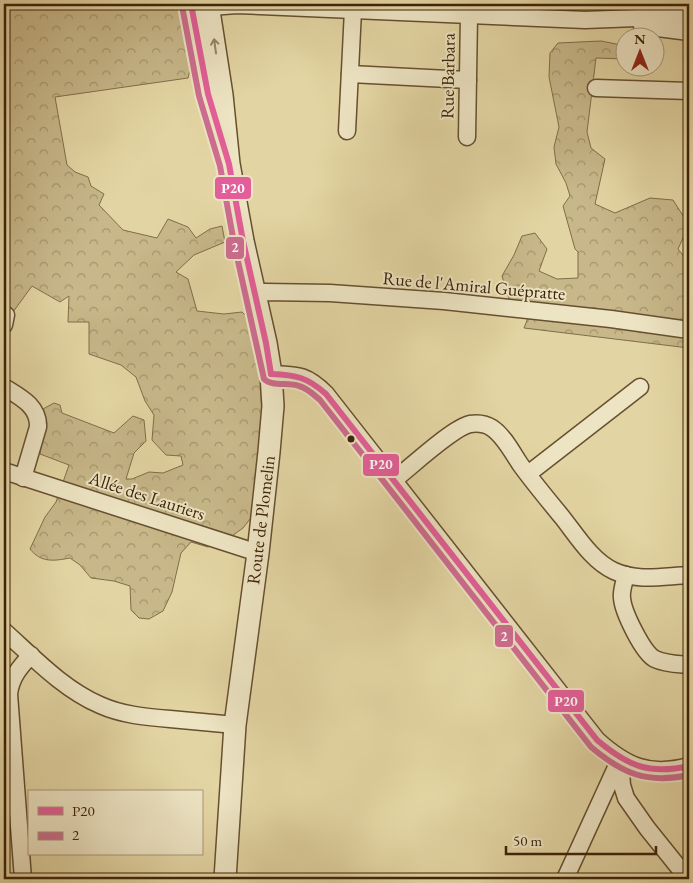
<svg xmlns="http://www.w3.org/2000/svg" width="693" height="883" viewBox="0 0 693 883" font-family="'EB Garamond',serif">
	<defs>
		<pattern id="forest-crowns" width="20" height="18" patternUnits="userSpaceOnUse" patternTransform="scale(1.25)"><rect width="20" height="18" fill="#c7b789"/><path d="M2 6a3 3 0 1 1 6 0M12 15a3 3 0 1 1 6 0" fill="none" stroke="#a3946e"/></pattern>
	</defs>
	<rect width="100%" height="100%" fill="#e3d5a3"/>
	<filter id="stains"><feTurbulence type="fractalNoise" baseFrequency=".004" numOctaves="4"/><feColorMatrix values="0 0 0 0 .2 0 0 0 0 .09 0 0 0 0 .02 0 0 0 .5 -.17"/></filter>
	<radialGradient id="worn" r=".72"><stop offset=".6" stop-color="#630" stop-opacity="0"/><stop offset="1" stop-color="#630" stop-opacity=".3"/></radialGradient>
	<g fill="url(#forest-crowns)" stroke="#826d49">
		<path d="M4 4H189L192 62 188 78 55 97 67 165 75 172 88 177 91 186 104 194 99 205 123 230 157 238 168 219 188 227 196 238 210 229 222 226 225 242 194 255 176 272 188 279 197 311 224 314 242 312 250 320 260 365 262 420 258 509 243 528 229 538 208 547 191 542 181 553 172 592 163 611 149 619 139 618 131 610 130 586 114 581 91 578 80 565 70 558C54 561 41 563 30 549L45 517 56 502 69 465 40 454 43 409 54 403 60 405 62 413 114 433 133 416 144 420 146 441 134 453 126 479H132L149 472 163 473 183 465 181 456 166 455 152 440 154 415 145 401 136 377 121 365 89 354V322H68L69 296 60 302 32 286 13 312 4 309Z"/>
		<path d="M601 41 621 45 625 49V59L596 58 587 132 591 148 605 159 595 204 615 213 650 198 673 200 689 225 678 249 689 263V348L524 328 533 305 510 302 502 276 514 255 522 236 535 233 547 249 539 271 557 279 578 278V252L575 249 563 206 570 196 566 183 556 164 554 147 559 127 549 77 550 53 558 43Z"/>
	</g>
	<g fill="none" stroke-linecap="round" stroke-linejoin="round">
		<g stroke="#665030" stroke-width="19">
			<g id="minor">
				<path d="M197 8 237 5 585 20 689 16"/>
				<path d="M642 26 689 32"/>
				<path d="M350 74 468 80"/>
				<path d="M596 88 689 91"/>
				<path d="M347 131 353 10"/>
				<path d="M467 137 469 15"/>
				<path d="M254 293 265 292 330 293 444 301 611 319 689 330"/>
				<path d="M4 325 6 315"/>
				<path d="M271 374C297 375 306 374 326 394L597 740C626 766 649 777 689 766"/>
				<path d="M4 387C20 397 39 406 38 427L23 478"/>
				<path d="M4 471 258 553"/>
				<path d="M528 474 640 387"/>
				<path d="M394 480C411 467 452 428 470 424 477 423 486 424 492 428 504 436 512 452 520 464 533 482 548 500 562 517 577 536 592 561 614 571 638 582 664 576 689 575"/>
				<path d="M626 575C624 583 621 591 622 598 623 612 643 653 655 659 665 664 678 664 689 665"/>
				<path d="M4 631C33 657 63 689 100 705 122 715 146 717 170 719 192 721 213 723 235 725"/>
				<path d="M620 759 622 785 626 798 647 828 688 879"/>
				<path d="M23 879 9 694C11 677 20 667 31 655"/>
				<path d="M565 879 619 761"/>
			</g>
		</g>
		<g stroke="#665030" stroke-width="24">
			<g id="tertiary">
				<path d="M191 4 207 87"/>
				<path d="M208 4 222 95 229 164 243 241 266 343 271 374 273 406 269 452 258 553 235 725 225 879"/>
			</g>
		</g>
		<use href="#minor" stroke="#ede4c3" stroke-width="16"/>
		<use href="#tertiary" stroke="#ede4c3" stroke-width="21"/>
		<g stroke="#ede4c3" stroke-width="10">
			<g id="bus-1">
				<path d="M191 4 208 94 229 164 243 241 266 343 271 374"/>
				<path d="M271 374C296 375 307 377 326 394L597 740C628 766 649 775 689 766"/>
			</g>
		</g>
		<g stroke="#ede4c3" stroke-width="10">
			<path id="bus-2" d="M182 6 199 96 220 166 234 243 264 379C272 387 288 382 299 386 307 388 313 394 320 400L591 747C623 774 647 784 689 775"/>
		</g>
		<use href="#bus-1" stroke="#e35e98" stroke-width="6"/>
		<use href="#bus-2" stroke="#ce6d90" stroke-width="6"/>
	</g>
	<defs><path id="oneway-shaft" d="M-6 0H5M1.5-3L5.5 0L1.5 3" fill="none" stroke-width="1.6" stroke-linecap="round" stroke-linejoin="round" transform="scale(1.25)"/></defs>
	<use stroke="#958466" href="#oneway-shaft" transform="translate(215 46) rotate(-98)"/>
	<circle fill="#3d2309" stroke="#ede4c3" stroke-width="2" cx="351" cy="439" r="4.5"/>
	<g text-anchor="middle" stroke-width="4" stroke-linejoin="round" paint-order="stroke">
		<g font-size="18" fill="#3d2309" stroke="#ede4c3">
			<text transform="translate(448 76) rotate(-89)" y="6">Rue Barbara</text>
			<text transform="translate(474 286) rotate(5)" y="6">Rue de l'Amiral Guépratte</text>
			<text transform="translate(147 496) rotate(18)" y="6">Allée des Lauriers</text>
			<text transform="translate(261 520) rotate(-83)" y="6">Route de Plomelin</text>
		</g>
	</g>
	<g stroke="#ede4c3" stroke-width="2">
		<rect x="214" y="176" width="38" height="24" rx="5" fill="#e35e98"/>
		<rect x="225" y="236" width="20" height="24" rx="5" fill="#ce6d90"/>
		<rect x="362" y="453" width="38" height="24" rx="5" fill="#e35e98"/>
		<rect x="494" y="624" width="20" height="24" rx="5" fill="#ce6d90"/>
		<rect x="547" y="689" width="38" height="24" rx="5" fill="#e35e98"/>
	</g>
	<g font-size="14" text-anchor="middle" font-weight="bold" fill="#fff">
		<text x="233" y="193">P20</text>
		<text x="235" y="252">2</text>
		<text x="381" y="469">P20</text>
		<text x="504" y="641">2</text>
		<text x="566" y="706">P20</text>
	</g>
	<rect width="693" height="883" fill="none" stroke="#e3d5a3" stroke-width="20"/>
	<rect x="5" y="5" width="683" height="873" fill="none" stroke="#3d2309" stroke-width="2.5"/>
	<rect x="10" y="10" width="673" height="863" fill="none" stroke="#3d2309"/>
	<rect x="28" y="790" width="175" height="65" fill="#ede4c3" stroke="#a79779"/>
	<rect x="38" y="807" width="25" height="8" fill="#e35e98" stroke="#a79779"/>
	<text x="72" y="816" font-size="15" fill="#3d2309">P20</text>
	<rect x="38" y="832" width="25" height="8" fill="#ce6d90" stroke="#a79779"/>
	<text x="72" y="840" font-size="15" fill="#3d2309">2</text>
	<g transform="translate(640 52)"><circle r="24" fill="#ede4c3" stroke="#a79779"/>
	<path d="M0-4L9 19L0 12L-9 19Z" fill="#8f2418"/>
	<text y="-8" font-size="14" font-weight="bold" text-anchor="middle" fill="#3d2309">N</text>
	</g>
	<path d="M506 846v8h150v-8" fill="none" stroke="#3d2309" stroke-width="2.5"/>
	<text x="513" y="846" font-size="15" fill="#3d2309" stroke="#ede4c3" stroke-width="4" paint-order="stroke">50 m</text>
	<rect width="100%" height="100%" filter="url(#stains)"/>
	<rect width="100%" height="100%" fill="url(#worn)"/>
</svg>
